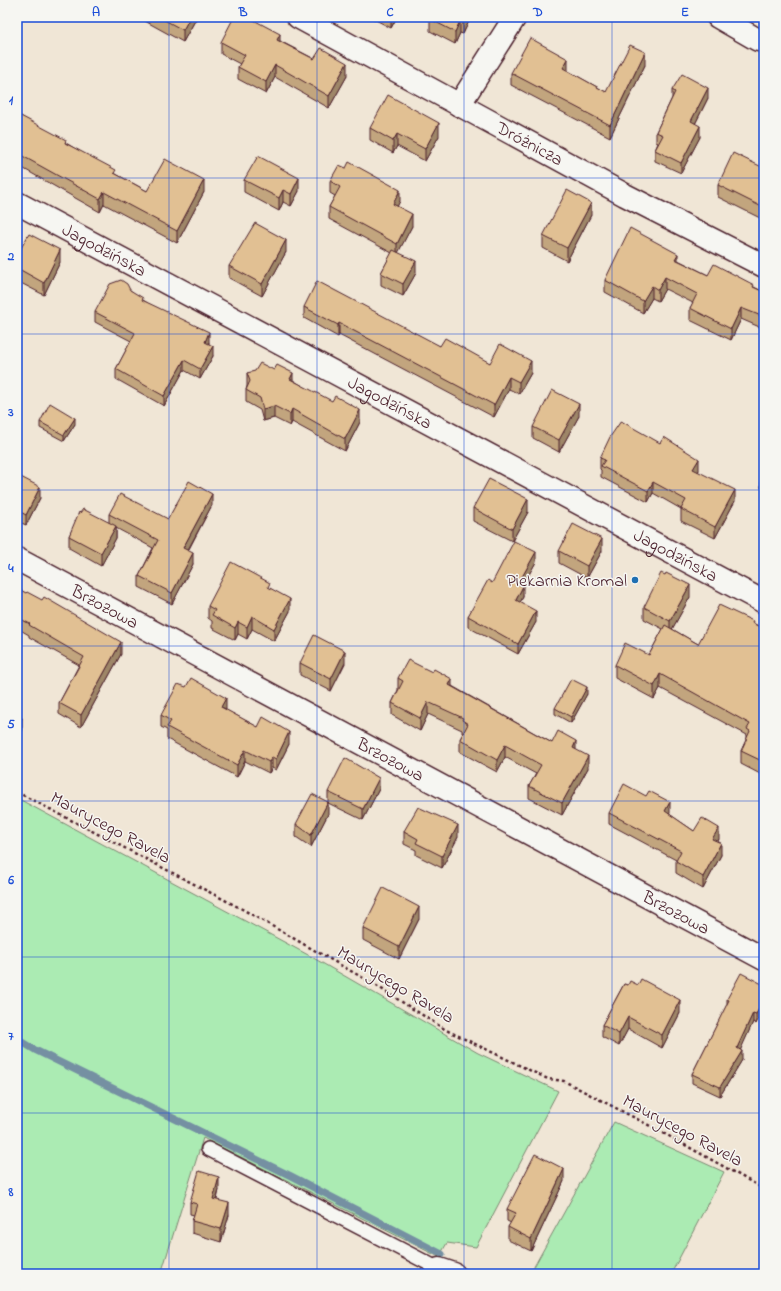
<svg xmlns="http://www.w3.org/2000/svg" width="781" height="1291" viewBox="0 0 781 1291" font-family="'Indie Flower',sans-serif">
	<rect width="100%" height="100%" fill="#f0e6d6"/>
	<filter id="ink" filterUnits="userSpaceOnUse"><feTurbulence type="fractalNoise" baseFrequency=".025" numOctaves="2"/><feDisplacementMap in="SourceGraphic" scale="8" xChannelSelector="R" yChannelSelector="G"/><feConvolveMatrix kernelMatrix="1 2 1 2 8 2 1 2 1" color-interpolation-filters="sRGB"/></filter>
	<g filter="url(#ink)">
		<g fill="#abebb3" stroke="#7a856f">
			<path d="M17 798 310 956 478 1053 558 1091 476 1247 447 1243 439 1257 203 1138 161 1274H17Z"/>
			<path d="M614 1122 724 1172 671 1274H530Z"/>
		</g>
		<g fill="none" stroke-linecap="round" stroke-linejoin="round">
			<path stroke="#7490a2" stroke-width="7" d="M17 1039 35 1050 291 1176 442 1254"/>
			<g stroke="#4a1f2b" stroke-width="16">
				<path id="service" d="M208 1149 439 1269"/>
			</g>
			<g stroke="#4a1f2b" stroke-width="25">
				<g id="minor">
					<path id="s1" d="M298 17 625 195 764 266"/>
					<path d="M718 17 758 40"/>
					<path d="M459 105 515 17"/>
					<path id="s2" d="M17 203 764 602"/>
					<path id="s3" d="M17 559 764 959"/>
					<path d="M436 1274 439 1269 454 1274"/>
				</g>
			</g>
			<path stroke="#4a1f2b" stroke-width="2.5" stroke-dasharray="3 3" stroke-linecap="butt" d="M17 792 242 909 372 983 446 1030 548 1079 564 1081 658 1130 764 1189"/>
			<use href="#service" stroke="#f6f6f2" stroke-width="13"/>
			<use href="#minor" stroke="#f6f6f2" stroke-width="22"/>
		</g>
		<g fill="#c2a57e" stroke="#4a1f2b">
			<path d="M145 17H197L183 42 145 21Z"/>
			<path d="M370 17H397L391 28Z"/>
			<path d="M431 17H471L463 34 460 33 455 44 430 31V19Z"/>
			<path d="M280 41 347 76 329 108 275 77 266 94 238 79V67L240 64 221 54V42Z"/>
			<path d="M645 65 610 137 511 85V73L568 71 606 92Z"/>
			<path d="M672 90 708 98 695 124 700 137 681 173 655 161V150L658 143 656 142V132L672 98Z"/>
			<path d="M764 103V124L761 122V110Z"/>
			<path d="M17 114 66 143 116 174 147 191 204 192 177 243 104 204 100 212 17 165Z"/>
			<path d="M370 128 439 136 425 161 397 146 393 153 370 140Z"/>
			<path d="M764 168V220L718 197V185Z"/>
			<path d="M244 180 299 191 291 206 283 202 279 211 244 192Z"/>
			<path d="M330 181 400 201 397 206 412 226 398 252 416 273 403 296 381 285V273L392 253 329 219V207L335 196 330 193Z"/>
			<path d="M591 215 567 261 543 248V236Z"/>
			<path d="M286 252 262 296 229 278V266Z"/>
			<path d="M17 255 60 262 44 295 17 281Z"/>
			<path d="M678 260 708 275 754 287 764 292V329L741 319 731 340 690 320V308L693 303 665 289 658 301 652 298 643 313 605 292V280Z"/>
			<path d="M130 290 143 300 209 342V344L213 356 200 379 184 370 164 406 116 379V369L131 341 95 322V312Z"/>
			<path d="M304 307 440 346 490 363 531 373 519 394 509 389 494 417 339 335 338 337 304 318Z"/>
			<path d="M247 373 293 380 360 422 345 451 292 422 290 426 274 418 263 421 260 410 246 402V390L247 386Z"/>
			<path d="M579 416 559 452 533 438V427Z"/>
			<path d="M40 422 75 424 64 441 40 428Z"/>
			<path d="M600 458 699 470 698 472 735 501 715 538 681 521V509L653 493 648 502 601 477V470L600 469Z"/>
			<path d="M764 474V489L761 488V479Z"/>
			<path d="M17 475 40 498 26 525 17 521Z"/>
			<path d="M212 505 188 551 193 564 172 604 139 587V576L153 548 116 528V538L101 566 69 548V536L80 513 109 523V514L168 519Z"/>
			<path d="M473 508 528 512 512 541 473 521Z"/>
			<path d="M559 551H602L587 578 559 563Z"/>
			<path d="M536 562 522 586 523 597 520 602 536 622 518 654 468 627V616L492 583Z"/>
			<path d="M665 575 690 597 672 629 698 644 753 623 764 629V776L741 764V751L747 738V735L660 688 654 699 615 678V665L649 655 663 629 644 619V607Z"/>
			<path d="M17 588 121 654 81 727 59 714V703L79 665 29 637V635L17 628Z"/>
			<path d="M270 588 290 611 274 641 252 629 247 639 238 634 235 640 212 628V621L208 618V606Z"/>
			<path d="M300 663H345L331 691 300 675Z"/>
			<path d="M398 678 452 686 552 743 576 750 588 768 562 815 529 798V786L536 774 505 757 497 772 460 752V739L463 733H462V730L428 714 420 731 392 715V703L398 690Z"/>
			<path d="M587 694 571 723 555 714V708Z"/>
			<path d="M226 710 289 744 276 770 272 768 269 773 245 761 237 777 167 739V730L161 727V715Z"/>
			<path d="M379 789 363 820 328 803V792Z"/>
			<path d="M609 813H670L669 814 694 831 719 839 718 841 721 855 703 889 676 873V860L609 824Z"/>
			<path d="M328 814 311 847 296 837V824Z"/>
			<path d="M404 831 458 837 442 868 416 855V850L404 844Z"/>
			<path d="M419 919 399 959 363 940V928Z"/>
			<path d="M624 984 680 1013 662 1048 628 1029 619 1046 602 1037V1025Z"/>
			<path d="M764 985 756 1024 753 1022 740 1050 742 1060 720 1096 692 1083V1074L727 1005V999Z"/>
			<path d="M564 1181 531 1251 508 1240V1227L511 1223 507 1221V1209Z"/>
			<path d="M219 1190 217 1200 229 1215 221 1242 192 1233V1221L194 1215 190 1214V1202Z"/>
		</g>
		<g fill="#9e8667" stroke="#4a1f2b">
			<path d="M190 17H197L183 42V30Z"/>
			<path d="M391 17H397L391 28Z"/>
			<path d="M465 17H471L463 34V22Z"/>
			<path d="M460 21V33L455 44V32Z"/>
			<path d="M280 34V46L277 40Z"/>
			<path d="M645 52V65L610 137V125Z"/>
			<path d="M568 59V71L563 68Z"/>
			<path d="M347 63V76L329 108V96Z"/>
			<path d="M275 65V77L266 94V82Z"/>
			<path d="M708 88V98L691 132V121Z"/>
			<path d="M439 123V136L425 161V149Z"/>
			<path d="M700 126V137L681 173V163Z"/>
			<path d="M397 134V146L393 153V141Z"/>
			<path d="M299 178V191L291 206V194Z"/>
			<path d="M204 180V192L177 243V231Z"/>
			<path d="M283 190V202L279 211V198Z"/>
			<path d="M400 190V201L393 215V204Z"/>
			<path d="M104 192V204L100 212V199Z"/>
			<path d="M591 203V215L567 261V248Z"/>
			<path d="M412 214V226L397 255V244Z"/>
			<path d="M286 240V252L262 296V284Z"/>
			<path d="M60 250V262L44 295V283Z"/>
			<path d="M678 254V265L675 259Z"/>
			<path d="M416 261V273L403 296V284Z"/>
			<path d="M665 277V289L658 301V290Z"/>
			<path d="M652 286V298L643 313V301Z"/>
			<path d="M741 308V319L731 340V329Z"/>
			<path d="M339 323V335L338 337V325Z"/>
			<path d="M209 332V342L205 352V342Z"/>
			<path d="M213 346V356L200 379V369Z"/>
			<path d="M184 360V370L164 406V396Z"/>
			<path d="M531 361V373L519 394V382Z"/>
			<path d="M293 373V386L290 379Z"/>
			<path d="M509 377V389L494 417V405Z"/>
			<path d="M579 404V416L559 452V440Z"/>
			<path d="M274 406V418L263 421V409Z"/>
			<path d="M292 409V422L290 426V414Z"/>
			<path d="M360 410V422L345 451V439Z"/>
			<path d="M75 418V424L64 441V435Z"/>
			<path d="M699 459V470L693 481V469Z"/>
			<path d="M653 482V493L648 502V491Z"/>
			<path d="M40 487V498L26 525V515Z"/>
			<path d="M735 490V501L715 538V527Z"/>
			<path d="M212 494V505L183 559V548Z"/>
			<path d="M528 499V512L512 541V529Z"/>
			<path d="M116 526V538L101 566V553Z"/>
			<path d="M602 539V551L587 578V566Z"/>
			<path d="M536 552V562L518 594V584Z"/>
			<path d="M193 553V564L172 604V593Z"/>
			<path d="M690 585V597L670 633V621Z"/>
			<path d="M523 586V597L516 610V600Z"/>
			<path d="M290 599V611L274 641V629Z"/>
			<path d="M536 611V622L518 654V644Z"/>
			<path d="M252 616V629L247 639V627Z"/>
			<path d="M238 622V634L235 640V628Z"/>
			<path d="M121 642V654L81 727V715Z"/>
			<path d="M345 651V663L331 691V679Z"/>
			<path d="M660 674V688L654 699V686Z"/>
			<path d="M452 679V691L449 685Z"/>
			<path d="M587 687V694L571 723V717Z"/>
			<path d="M226 698V709L221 707Z"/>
			<path d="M428 702V714L420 731V718Z"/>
			<path d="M22 718V729L17 739V728Z"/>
			<path d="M289 732V744L276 770V759Z"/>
			<path d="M576 741V753L573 748Z"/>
			<path d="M505 745V757L497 772V760Z"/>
			<path d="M245 750V761L237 777V765Z"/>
			<path d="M588 756V768L562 815V803Z"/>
			<path d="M272 757V768L269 773V762Z"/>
			<path d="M379 778V789L363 820V809Z"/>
			<path d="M328 802V814L311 847V835Z"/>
			<path d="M670 802V813L665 823V811Z"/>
			<path d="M458 825V837L442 868V856Z"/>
			<path d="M719 828V839L712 850V839Z"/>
			<path d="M721 843V855L703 889V877Z"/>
			<path d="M419 907V919L399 959V947Z"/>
			<path d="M680 1000V1013L662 1048V1035Z"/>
			<path d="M764 1000V1009L756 1024V1014Z"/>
			<path d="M753 1013V1022L737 1058V1048Z"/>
			<path d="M628 1017V1029L619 1046V1034Z"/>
			<path d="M742 1051V1060L720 1096V1087Z"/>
			<path d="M564 1169V1181L531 1251V1239Z"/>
			<path d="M219 1177V1190L213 1211V1199Z"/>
			<path d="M229 1203V1215L221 1242V1229Z"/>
		</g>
		<g fill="#e1c093" stroke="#4a1f2b">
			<path d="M159 17H190L183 30Z"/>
			<path d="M234 17H248L280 34 277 40 314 59 321 48 347 63 329 96 275 65 266 82 238 67 245 55 221 42Z"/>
			<path d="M431 17H465L463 22 460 21 455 32 430 19Z"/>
			<path d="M530 38 568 59 563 68 606 92 630 45 645 52 610 125 511 73Z"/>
			<path d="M682 74 708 88 691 121 700 126 681 163 655 150 663 135 656 132 675 92 672 90Z"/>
			<path d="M388 95 439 123 425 149 397 134 393 141 370 128Z"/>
			<path d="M764 103V112L761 110Z"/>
			<path d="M17 114 66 140 65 143 116 170 114 173 147 191 165 159 204 180 177 231 104 192 100 199 17 153Z"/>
			<path d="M733 153 764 168V208L718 185Z"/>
			<path d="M258 156 299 178 291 194 283 190 279 198 244 180Z"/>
			<path d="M349 162 400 190 393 204 412 214 397 244 329 207 340 187 330 181 339 165 346 168Z"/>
			<path d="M567 190 591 203 567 248 543 236Z"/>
			<path d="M255 223 286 240 262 284 229 266Z"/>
			<path d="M630 228 678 254 675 259 708 275 714 264 754 285 753 287 764 292V317L741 308 731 329 690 308 697 294 665 277 658 290 652 286 643 301 605 280Z"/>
			<path d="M29 234 60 250 44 283 17 268V255Z"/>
			<path d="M393 250 416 261 403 284 381 273Z"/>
			<path d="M121 280 127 284 130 290 143 298 142 300 209 332 205 342 213 346 200 369 184 360 164 396 116 369 135 333 95 312 110 284Z"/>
			<path d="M317 281 440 346 445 338 490 363 500 344 531 361 519 382 509 377 494 405 339 323 338 325 304 307Z"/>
			<path d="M260 363 274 370 277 365 293 373 290 379 332 401 335 396 360 410 345 439 292 409 290 414 274 406 263 409 260 398 246 390 250 381 247 373 255 371Z"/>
			<path d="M552 390 579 404 559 440 533 427Z"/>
			<path d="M50 403 75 418 64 435 40 422Z"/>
			<path d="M621 421 660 443 664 437 699 459 693 469 735 490 715 527 681 509 686 500 653 482 648 491 601 466 605 460 600 458 610 437Z"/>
			<path d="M764 474V480L761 479Z"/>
			<path d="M17 475 40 487 26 515 17 510Z"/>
			<path d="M489 479 528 499 512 529 473 508Z"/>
			<path d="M189 481 212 494 183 548 193 553 172 593 139 576 158 540 109 514 120 494 168 519Z"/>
			<path d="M83 509 116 526 101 553 69 536 79 512 80 513Z"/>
			<path d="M573 524 602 539 587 566 559 551Z"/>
			<path d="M514 541 536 552 518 584 523 586 516 600 536 611 518 644 468 616 488 580 492 583Z"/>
			<path d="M231 562 270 583 268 587 290 599 274 629 252 616 247 627 238 622 235 628 212 615 215 610 208 606Z"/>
			<path d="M661 573 665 575 666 573 690 585 670 621 644 607Z"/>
			<path d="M17 588 26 593 27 592 42 600 44 597 121 642 81 715 59 703 84 657 29 625 30 624 17 617Z"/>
			<path d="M719 605 753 621 752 623 764 629V762L741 751 750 731 747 729 750 724 660 674 654 686 615 665 625 643 649 655 665 625 698 644Z"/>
			<path d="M314 635 345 651 331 679 300 663Z"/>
			<path d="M408 660 432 672 434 669 452 679 449 685 552 743 558 731 576 741 573 748 588 756 562 803 529 786 541 765 505 745 497 760 460 739 468 724 462 720 463 718 428 702 420 718 392 703 403 681 398 678Z"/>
			<path d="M191 678 226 698 221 707 258 727 263 717 289 732 276 759 272 757 269 762 245 750 237 765 167 727 171 721 161 715 178 684 186 687Z"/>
			<path d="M571 679 587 687 571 717 555 708Z"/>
			<path d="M17 715 22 718 17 728Z"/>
			<path d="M345 758 379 778 363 809 328 792Z"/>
			<path d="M624 784 646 796 649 791 670 802 665 811 694 831 702 818 719 828 712 839 721 843 703 877 676 861 681 851 609 813Z"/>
			<path d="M312 794 328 802 311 835 296 824Z"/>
			<path d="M418 807 458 825 442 856 416 843 418 839 404 831Z"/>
			<path d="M383 888 419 907 399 947 363 928Z"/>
			<path d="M741 973 764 985V1000L756 1014 753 1013 737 1048 742 1051 720 1087 692 1074 729 1000 727 999Z"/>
			<path d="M641 979 680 1000 662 1035 628 1017 619 1034 602 1025 624 984 628 985 630 981 638 985Z"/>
			<path d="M535 1154 564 1169 531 1239 508 1227 516 1213 507 1209Z"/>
			<path d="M199 1171 219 1177 213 1199 229 1203 221 1229 192 1221 197 1204 190 1202Z"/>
		</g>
	</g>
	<path fill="none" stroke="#1d4ed8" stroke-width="1" stroke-opacity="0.55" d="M169 17V1274M317 17V1274M464 17V1274M612 17V1274M17 178H764M17 334H764M17 490H764M17 646H764M17 801H764M17 957H764M17 1113H764"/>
	<circle fill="#1f6fb2" stroke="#f6f6f2" stroke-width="1.5" cx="635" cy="580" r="4"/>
	<g text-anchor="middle" stroke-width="3" stroke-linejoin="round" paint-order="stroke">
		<g font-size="18" fill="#4a1f2b" stroke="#f6f6f2">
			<text dy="6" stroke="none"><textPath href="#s1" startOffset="264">Dróżnicza</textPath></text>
			<text dy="6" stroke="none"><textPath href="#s2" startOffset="99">Jagodzińska</textPath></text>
			<text dy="6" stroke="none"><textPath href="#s2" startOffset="423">Jagodzińska</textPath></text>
			<text dy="6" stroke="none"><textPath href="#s2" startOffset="747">Jagodzińska</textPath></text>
			<text dy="6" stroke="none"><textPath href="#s3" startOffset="100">Brzozowa</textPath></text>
			<text dy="6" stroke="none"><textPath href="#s3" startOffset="424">Brzozowa</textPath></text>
			<text transform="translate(111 827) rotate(28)" y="6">Maurycego Ravela</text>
			<text dy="6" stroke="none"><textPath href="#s3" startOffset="748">Brzozowa</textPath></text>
			<text transform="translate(396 984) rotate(31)" y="6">Maurycego Ravela</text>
			<text transform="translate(683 1130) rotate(28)" y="6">Maurycego Ravela</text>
		</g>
		<g font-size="18" fill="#4a1f2b" stroke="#f6f6f2" text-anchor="end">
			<text x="627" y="586">Piekarnia Kromal</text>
		</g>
	</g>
	<rect width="781" height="1291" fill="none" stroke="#f6f6f2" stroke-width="44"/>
	<rect x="22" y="22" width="737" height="1247" fill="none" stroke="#1d4ed8" stroke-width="1.5"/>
	<g font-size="13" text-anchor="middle" font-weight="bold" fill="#1d4ed8">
		<text x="96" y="16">A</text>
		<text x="243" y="16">B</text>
		<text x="390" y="16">C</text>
		<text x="538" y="16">D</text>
		<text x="685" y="16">E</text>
		<text x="11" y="104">1</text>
		<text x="11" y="260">2</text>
		<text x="11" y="416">3</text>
		<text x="11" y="572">4</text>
		<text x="11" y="728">5</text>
		<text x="11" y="884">6</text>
		<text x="11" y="1040">7</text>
		<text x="11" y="1196">8</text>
	</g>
</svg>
